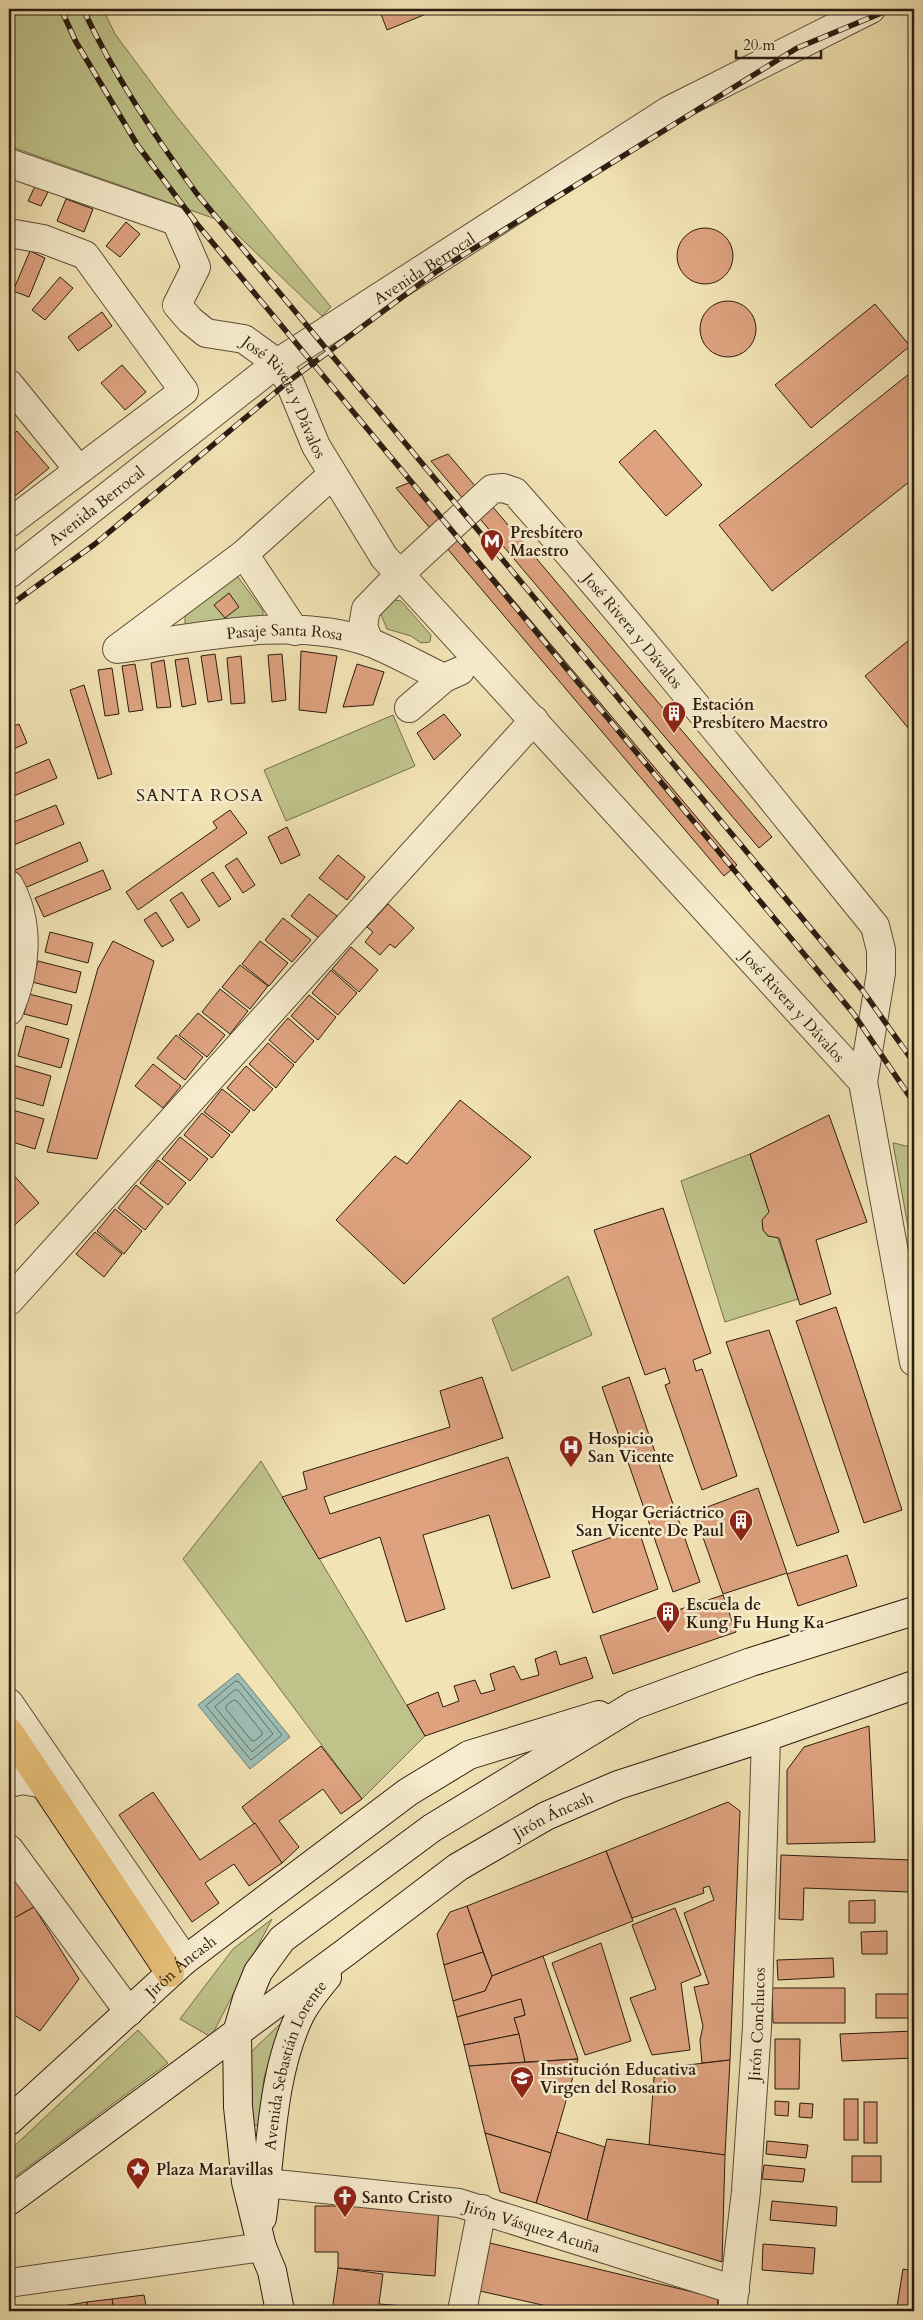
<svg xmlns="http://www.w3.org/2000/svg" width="923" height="2320" viewBox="0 0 923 2320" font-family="Cardo,serif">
	<rect width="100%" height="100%" fill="#f2e3b4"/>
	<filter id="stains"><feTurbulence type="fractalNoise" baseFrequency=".004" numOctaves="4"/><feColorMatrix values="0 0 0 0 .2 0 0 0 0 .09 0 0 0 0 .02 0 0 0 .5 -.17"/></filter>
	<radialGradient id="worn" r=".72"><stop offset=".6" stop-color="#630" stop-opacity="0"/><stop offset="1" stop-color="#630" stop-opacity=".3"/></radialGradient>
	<g fill="#bfc38a" stroke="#75704d">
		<path d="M9 9H103L115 34 173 112 331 307 322 316 224 222 9 146Z"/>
		<path d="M231 577H238L263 611V616L259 622 185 626V613Z"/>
		<path d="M394 600 401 601 431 635 430 642 421 643 411 636 387 629 380 612 386 601Z"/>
		<path d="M393 715 415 766 286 821 264 770Z"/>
		<path d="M894 1143 914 1148V1261L893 1143Z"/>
		<path d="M750 1154 798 1299 725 1322 681 1181Z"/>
		<path d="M568 1276 592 1335 512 1371 492 1319Z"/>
		<path d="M261 1461 425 1736 362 1799 183 1559Z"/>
		<path d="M272 1919 211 2037 180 2019 233 1949Z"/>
		<path d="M282 2022 264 2078 259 2125 253 2126 251 2052Z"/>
		<path d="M138 2030 168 2063 9 2181V2151Z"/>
	</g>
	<path fill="#9cbdb4" stroke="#6f7d72" d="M238 1673 290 1737 250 1769 198 1705Z"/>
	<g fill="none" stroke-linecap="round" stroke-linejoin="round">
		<g stroke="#646c62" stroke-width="1">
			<path d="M236 1681 239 1682 282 1735 251 1760 206 1706Z"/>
			<path d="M235 1690H238L273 1734 252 1752 215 1707Z"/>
			<path d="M234 1700 237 1701 262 1732V1735L254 1741 251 1740 226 1709V1706Z"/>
		</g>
	</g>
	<g fill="#dea27f" stroke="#2b1c10">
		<path d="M393 9H424L426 14 387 30 381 14Z"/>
		<path d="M37 182 50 188 41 206 28 201Z"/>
		<path d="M66 199 93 209 84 232 57 221Z"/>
		<path d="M126 222 140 234 120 257 106 246Z"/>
		<circle cx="705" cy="256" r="28"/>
		<path d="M30 251 45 258 29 297 13 291Z"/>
		<path d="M60 277 73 288 45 320 32 310Z"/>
		<circle cx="728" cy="329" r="28"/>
		<path d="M875 304 910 346 811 428 775 385Z"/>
		<path d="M102 312 112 326 78 351 68 337Z"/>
		<path d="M122 365 146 392 125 410 101 383Z"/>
		<path d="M914 370V478L772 591 719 525Z"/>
		<path d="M655 430 702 485 666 516 619 462Z"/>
		<path d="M17 431 49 468 9 501V438Z"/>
		<path d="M448 454 772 837 759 848 431 461Z"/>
		<path d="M413 481 737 865 724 876 396 488Z"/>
		<path d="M229 593 239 607 225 618 214 605Z"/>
		<path d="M914 636V735L865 676Z"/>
		<path d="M301 651 337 656 326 713 299 710Z"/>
		<path d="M215 654 222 700 208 702 201 656Z"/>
		<path d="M282 654 286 700 272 702 268 655Z"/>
		<path d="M241 656 245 703 231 704 227 658Z"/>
		<path d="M188 658 196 704 182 707 175 660Z"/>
		<path d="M164 660 171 707 157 708 151 663Z"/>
		<path d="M135 664 143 710 129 712 122 666Z"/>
		<path d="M357 664 384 672 373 705 343 707Z"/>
		<path d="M112 668 119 714 105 716 98 670Z"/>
		<path d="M84 685 112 774 98 779 70 690Z"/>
		<path d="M444 714 461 735 434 760 417 733Z"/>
		<path d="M19 724 27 743 9 751V728Z"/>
		<path d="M49 759 57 778 9 798V776Z"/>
		<path d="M56 805 64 824 9 847V824Z"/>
		<path d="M230 810 247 833 138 910 126 892 217 828 213 822Z"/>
		<path d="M287 827 300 855 281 864 268 837Z"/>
		<path d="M80 842 88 861 20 890 13 871Z"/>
		<path d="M338 855 365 877 347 900 319 878Z"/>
		<path d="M237 858 255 885 243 893 225 866Z"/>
		<path d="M103 870 111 889 44 917 35 898Z"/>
		<path d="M213 872 231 899 219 907 201 880Z"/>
		<path d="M182 892 200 920 188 928 170 900Z"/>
		<path d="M309 894 337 916 319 938 291 916Z"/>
		<path d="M388 904 414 928 395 948 390 944 380 955 365 942 373 932 367 927Z"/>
		<path d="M156 912 174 940 162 947 144 920Z"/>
		<path d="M283 918 311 940 292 962 265 940Z"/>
		<path d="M50 932 93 943 88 963 45 952Z"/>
		<path d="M113 941 154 961 97 1159 47 1152 98 968Z"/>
		<path d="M260 941 288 963 269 986 242 964Z"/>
		<path d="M351 947 378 970 359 992 332 969Z"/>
		<path d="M38 961 81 972 76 993 32 982Z"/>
		<path d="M240 965 268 986 250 1009 222 987Z"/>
		<path d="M331 970 357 993 338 1015 312 993Z"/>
		<path d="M220 989 248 1011 230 1034 202 1012Z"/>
		<path d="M29 994 72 1005 67 1025 24 1014Z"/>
		<path d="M309 995 336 1017 318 1040 291 1016Z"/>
		<path d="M198 1013 225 1035 207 1057 179 1035Z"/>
		<path d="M288 1018 314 1041 295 1063 269 1040Z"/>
		<path d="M26 1026 69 1039 61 1068 18 1056Z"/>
		<path d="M176 1035 203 1057 185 1080 157 1058Z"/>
		<path d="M268 1043 294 1065 276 1088 249 1064Z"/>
		<path d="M9 1064 51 1076 43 1106 9 1096Z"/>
		<path d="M153 1064 181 1086 163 1108 135 1086Z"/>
		<path d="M246 1066 273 1089 254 1111 227 1088Z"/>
		<path d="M222 1089 250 1111 232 1133 204 1112Z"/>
		<path d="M460 1100 531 1157 404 1284 336 1220 395 1156 407 1164Z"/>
		<path d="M9 1109 44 1119 35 1149 9 1141Z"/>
		<path d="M202 1113 230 1135 212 1158 184 1135Z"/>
		<path d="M829 1115 867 1222 816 1240 831 1294 800 1305 779 1238 768 1236 763 1230 762 1220 769 1212 750 1154Z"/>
		<path d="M180 1137 208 1159 190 1181 162 1159Z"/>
		<path d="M158 1160 186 1183 168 1205 140 1183Z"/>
		<path d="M9 1170 39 1203 9 1230Z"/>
		<path d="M136 1185 163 1207 145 1230 118 1208Z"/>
		<path d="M663 1208 711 1353 693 1360 696 1371 702 1369 737 1476 702 1490 665 1385 670 1383 665 1368 645 1375 594 1230Z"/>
		<path d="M115 1209 142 1231 124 1254 97 1231Z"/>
		<path d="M95 1232 122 1254 104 1277 76 1254Z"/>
		<path d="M836 1307 902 1510 864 1523 796 1321Z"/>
		<path d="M769 1330 839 1532 797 1546 726 1342Z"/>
		<path d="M482 1377 503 1438 324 1497 330 1514 508 1457 550 1577 512 1589 489 1515 423 1535 445 1609 406 1622 380 1537 319 1559 282 1497 307 1489 303 1472 450 1427 440 1391Z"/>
		<path d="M629 1377 700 1582 673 1592 602 1387Z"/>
		<path d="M758 1488 787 1573 723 1594 694 1512Z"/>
		<path d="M638 1528 658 1589 593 1613 572 1551Z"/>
		<path d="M847 1555 857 1586 798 1606 787 1574Z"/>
		<path d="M723 1595 736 1632 613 1674 600 1636Z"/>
		<path d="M556 1651 560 1665 586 1657 593 1678 425 1736 407 1705 438 1692 443 1707 459 1701 454 1686 475 1680 481 1694 495 1690 490 1674 514 1666 521 1680 539 1675 535 1659Z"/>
		<path d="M869 1726 875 1842 787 1844V1770L804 1747Z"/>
		<path d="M321 1746 362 1799 341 1814 323 1789 279 1821 299 1847 282 1863 242 1807Z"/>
		<path d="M153 1792 200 1860 255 1823 282 1863 249 1886 234 1864 205 1883 219 1903 192 1922 119 1815Z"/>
		<path d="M728 1802 740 1811 730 2060 702 2063 700 2040 703 2026 694 1987 709 1984 684 1913 714 1900 709 1886 703 1888 704 1893 632 1918 606 1851Z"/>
		<path d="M606 1851 633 1921 492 1976 467 1906Z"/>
		<path d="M781 1855 911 1860 909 1892 804 1888 803 1920 779 1919Z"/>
		<path d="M9 1868 34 1907 9 1921Z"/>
		<path d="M875 1900V1923H849V1901Z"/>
		<path d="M467 1906 483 1952 444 1965 437 1934 450 1912Z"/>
		<path d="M34 1907 79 1979 40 2031 9 2012V1921Z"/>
		<path d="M675 1908 701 1975 681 1983 690 2050 652 2055 630 1998 656 1989 632 1925Z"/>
		<path d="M887 1931V1954H862L861 1932Z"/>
		<path d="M601 1943 631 2041 585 2055 552 1963Z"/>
		<path d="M483 1952 492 1976 485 1991 453 2001 444 1965Z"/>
		<path d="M543 1956 578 2059 525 2062 514 2018 525 2015 521 1999 457 2017 453 2001 485 1991 492 1976Z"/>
		<path d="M833 1958 834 1977 778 1980 777 1960Z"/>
		<path d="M772 1988H845V2023H773Z"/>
		<rect x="876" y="1994" width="38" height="24"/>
		<path d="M521 1999 525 2015 514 2018 519 2034 464 2045 457 2017Z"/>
		<path d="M914 2031V2058L842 2061 840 2034Z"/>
		<path d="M519 2034 525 2062 469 2066 464 2045Z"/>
		<path d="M775 2039H800L799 2089H775Z"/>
		<path d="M578 2059 551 2153 485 2133 469 2066Z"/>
		<path d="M730 2060 725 2155 649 2145 654 2077 662 2076V2068Z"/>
		<rect x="844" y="2099" width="14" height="41"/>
		<path d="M775 2101 789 2102 788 2116 775 2115Z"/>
		<rect x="864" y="2102" width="13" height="41"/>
		<path d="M800 2103 813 2104 812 2118 799 2117Z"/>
		<path d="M557 2132 605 2147 587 2220 536 2203Z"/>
		<path d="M485 2133 551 2153 536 2203 500 2192Z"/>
		<path d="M607 2139 725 2155 722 2262 587 2220Z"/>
		<path d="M767 2141 808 2145 806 2158 766 2154Z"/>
		<rect x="852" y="2156" width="29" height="26"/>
		<path d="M764 2165 805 2169 803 2182 762 2179Z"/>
		<path d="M772 2201 837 2207 836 2226 770 2220Z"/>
		<path d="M315 2206H439L435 2276 338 2268V2252H315Z"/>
		<path d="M490 2243 718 2298 717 2311H569L480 2291Z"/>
		<path d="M763 2244 815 2248 813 2274 762 2270Z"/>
		<path d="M338 2268 383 2274 379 2304 418 2307V2311H332Z"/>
		<path d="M903 2269 914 2271V2310L897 2307Z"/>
		<path d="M144 2295 147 2311H114L112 2299Z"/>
		<path d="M112 2299 114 2311H88L87 2302Z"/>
		<path d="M87 2302 88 2311H58L57 2307Z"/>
		<path d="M57 2307 58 2311H30Z"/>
	</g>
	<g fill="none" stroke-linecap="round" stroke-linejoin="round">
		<g stroke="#5d4e39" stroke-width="30">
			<g id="street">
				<path id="s1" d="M9 163 176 221 196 267 177 305 190 320 206 333 244 339 277 363 289 381 316 446 384 557 863 1082"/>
				<path d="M9 233 43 239 85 255 184 391 9 523"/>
				<path d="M9 384 79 470"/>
				<path d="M244 554 295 631"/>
				<path id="s2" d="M9 574 277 363 668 111 871 9"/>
				<path id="s3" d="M369 642 363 626 366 609 400 574 492 489 503 488 515 492C640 633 756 780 875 926L881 950V973L863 1082 914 1362"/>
				<path d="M118 648 244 554 332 475"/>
				<path id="s4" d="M117 649C195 638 293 615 369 642 395 652 420 667 444 678"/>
				<path d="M409 708 444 678 460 671"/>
				<path d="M9 885C31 924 26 971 9 1011"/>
				<path d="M9 1301 534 720"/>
				<path d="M9 1703 185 1960"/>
				<path d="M9 1783 23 1780 60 1787"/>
				<path d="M9 1849 129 2012"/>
				<path id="s5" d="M266 2183 459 2203 735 2290"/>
				<path d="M9 2283 262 2247"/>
				<path d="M462 2311 482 2209"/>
				<path id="s6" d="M732 2311 746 2191 757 2027 766 1737"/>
			</g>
		</g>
		<g stroke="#2b1c10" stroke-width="30">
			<g id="secondary">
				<path id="s7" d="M9 2121 185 1960 408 1792 469 1755 599 1715"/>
				<path id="s8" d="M9 2201 346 1952 458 1867 546 1816 618 1785 766 1737 914 1685"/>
				<path id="s9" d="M262 2218C271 2153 271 2075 300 2015 307 2001 317 1989 327 1977"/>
				<path d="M280 2311 272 2271 262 2247 246 2182 238 2107 237 2033 247 1999 258 1972 282 1939 432 1828 634 1705 751 1662 914 1611"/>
			</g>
		</g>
		<g stroke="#2b1c10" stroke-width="30">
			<path id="highway" d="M9 1732 170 1973"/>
		</g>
		<use href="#street" stroke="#f7edce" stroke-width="28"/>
		<use href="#secondary" stroke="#f7edce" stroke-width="28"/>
		<use href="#highway" stroke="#e9c27a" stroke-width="28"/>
		<g stroke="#2b1c10" stroke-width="5.5">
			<g id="rail">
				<path d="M61 9 76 42 138 146 197 224 853 1013 914 1103"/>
				<path d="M83 9C114 75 154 135 197 194L863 991 914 1063"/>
				<path d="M9 606 95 544 289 381 436 272 797 48 891 9"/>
			</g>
		</g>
		<use href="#rail" stroke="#f7edce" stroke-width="4" stroke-dasharray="11" stroke-linecap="butt"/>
	</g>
	<defs>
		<g id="metro-pin" transform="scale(1.25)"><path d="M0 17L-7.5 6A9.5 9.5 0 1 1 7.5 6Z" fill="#8f2418" stroke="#f7edce"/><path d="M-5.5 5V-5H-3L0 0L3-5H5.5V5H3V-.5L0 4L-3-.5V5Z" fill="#fff"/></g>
		<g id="building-pin" transform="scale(1.25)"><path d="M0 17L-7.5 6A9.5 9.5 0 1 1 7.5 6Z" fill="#8f2418" stroke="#f7edce"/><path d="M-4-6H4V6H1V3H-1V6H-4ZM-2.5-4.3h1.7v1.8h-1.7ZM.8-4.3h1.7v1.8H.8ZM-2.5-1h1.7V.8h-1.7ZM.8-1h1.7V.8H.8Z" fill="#fff"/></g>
		<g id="hospital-pin" transform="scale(1.25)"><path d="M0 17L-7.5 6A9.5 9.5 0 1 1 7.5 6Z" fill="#8f2418" stroke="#f7edce"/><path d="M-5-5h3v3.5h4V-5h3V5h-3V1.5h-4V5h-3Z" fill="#fff"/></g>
		<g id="school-pin" transform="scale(1.25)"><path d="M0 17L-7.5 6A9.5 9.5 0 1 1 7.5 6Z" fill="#8f2418" stroke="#f7edce"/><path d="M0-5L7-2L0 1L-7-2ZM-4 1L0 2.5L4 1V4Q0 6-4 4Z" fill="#fff"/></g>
		<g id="sight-pin" transform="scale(1.25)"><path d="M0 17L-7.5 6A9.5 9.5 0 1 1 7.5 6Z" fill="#8f2418" stroke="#f7edce"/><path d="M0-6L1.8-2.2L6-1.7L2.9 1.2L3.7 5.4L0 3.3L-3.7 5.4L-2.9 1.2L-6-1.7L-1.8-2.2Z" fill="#fff"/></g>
		<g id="church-pin" transform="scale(1.25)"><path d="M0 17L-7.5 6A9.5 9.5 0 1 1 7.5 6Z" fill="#8f2418" stroke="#f7edce"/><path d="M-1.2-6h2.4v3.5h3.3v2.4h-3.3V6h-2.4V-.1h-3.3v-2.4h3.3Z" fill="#fff"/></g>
	</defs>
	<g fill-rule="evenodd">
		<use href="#metro-pin" x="492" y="541"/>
		<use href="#building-pin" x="674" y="713"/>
		<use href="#hospital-pin" x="571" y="1447"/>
		<use href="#building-pin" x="741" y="1521"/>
		<use href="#building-pin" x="668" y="1613"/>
		<use href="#school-pin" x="522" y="2078"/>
		<use href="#sight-pin" x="138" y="2169"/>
		<use href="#church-pin" x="345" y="2197"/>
	</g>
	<g text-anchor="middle" stroke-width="5" stroke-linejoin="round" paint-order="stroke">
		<g font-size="16" fill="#2b1c10" stroke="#f7edce">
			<text dy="6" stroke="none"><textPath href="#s2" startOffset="516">Avenida Berrocal</textPath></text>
			<text dy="6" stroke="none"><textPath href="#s1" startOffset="421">José Rivera y Dávalos</textPath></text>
			<text dy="6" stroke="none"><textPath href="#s2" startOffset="111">Avenida Berrocal</textPath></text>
			<text dy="6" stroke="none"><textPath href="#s3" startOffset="414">José Rivera y Dávalos</textPath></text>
			<text dy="6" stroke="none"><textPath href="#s4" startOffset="169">Pasaje Santa Rosa</textPath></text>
			<text dy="6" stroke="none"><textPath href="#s1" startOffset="1219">José Rivera y Dávalos</textPath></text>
			<text dy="6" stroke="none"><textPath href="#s8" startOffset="668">Jirón Áncash</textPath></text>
			<text dy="6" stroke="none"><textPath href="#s7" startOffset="231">Jirón Áncash</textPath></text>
			<text dy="6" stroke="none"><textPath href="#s6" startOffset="288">Jirón Conchucos</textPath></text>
			<text dy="6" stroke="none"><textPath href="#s9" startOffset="158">Avenida Sebastián Lorente</textPath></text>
			<text dy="6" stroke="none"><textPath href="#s5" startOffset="271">Jirón Vásquez Acuña</textPath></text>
		</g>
		<g font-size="16" font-weight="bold" fill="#2b1c10" stroke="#f7edce" text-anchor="start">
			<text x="510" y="538">Presbítero<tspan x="510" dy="18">Maestro</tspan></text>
			<text x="692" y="710">Estación<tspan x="692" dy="18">Presbítero Maestro</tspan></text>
			<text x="588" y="1444">Hospicio<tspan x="588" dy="18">San Vicente</tspan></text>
			<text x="724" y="1518" text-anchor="end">Hogar Geriáctrico<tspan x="724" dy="18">San Vicente De Paul</tspan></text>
			<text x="686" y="1610">Escuela de<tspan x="686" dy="18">Kung Fu Hung Ka</tspan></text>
			<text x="540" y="2075">Institución Educativa<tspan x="540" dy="18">Virgen del Rosario</tspan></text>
			<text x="156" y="2175">Plaza Maravillas</text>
			<text x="362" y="2203">Santo Cristo</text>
		</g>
		<g font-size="18" letter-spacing="1" fill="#2b1c10" stroke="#f7edce">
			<text x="200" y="801">SANTA ROSA</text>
		</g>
	</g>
	<rect width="923" height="2320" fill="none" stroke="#f2e3b4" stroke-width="30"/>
	<rect x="10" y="10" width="903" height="2300" fill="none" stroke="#2b1c10" stroke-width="2.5"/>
	<rect x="15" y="15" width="893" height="2290" fill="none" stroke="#2b1c10"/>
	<path d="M736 50v8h85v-8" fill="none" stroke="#2b1c10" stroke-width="2.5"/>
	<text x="743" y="50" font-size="15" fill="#2b1c10" stroke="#f7edce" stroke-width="4" paint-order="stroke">20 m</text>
	<rect width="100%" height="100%" filter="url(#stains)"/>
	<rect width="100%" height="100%" fill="url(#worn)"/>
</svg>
